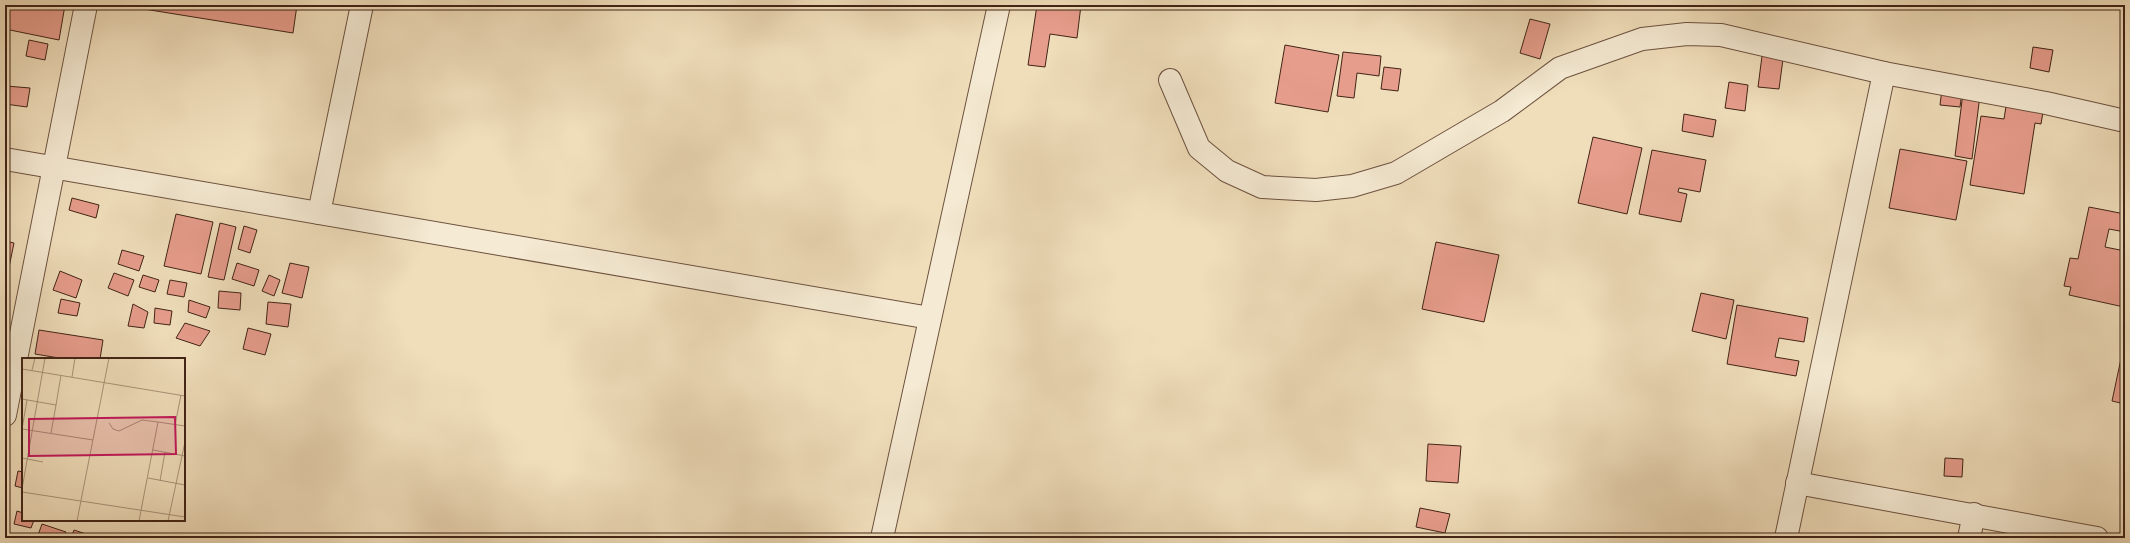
<svg xmlns="http://www.w3.org/2000/svg" width="2130" height="543" viewBox="0 0 2130 543" font-family="'IM FELL Great Primer',serif">
	<rect width="100%" height="100%" fill="#f0debb"/>
	<filter id="stains"><feTurbulence type="fractalNoise" baseFrequency=".005" numOctaves="4"/><feColorMatrix values="0 0 0 0 .2 0 0 0 0 .09 0 0 0 0 .02 0 0 0 .5 -.17"/></filter>
	<radialGradient id="worn" r=".72"><stop offset=".6" stop-color="#630" stop-opacity="0"/><stop offset="1" stop-color="#630" stop-opacity=".3"/></radialGradient>
	<g fill="#e79d8c" stroke="#412416">
		<path d="M5 5H65L59 40 5 29Z"/>
		<path d="M119 5H297L293 33Z"/>
		<path d="M1037 5H1081L1077 38 1050 34 1045 67 1028 65Z"/>
		<path d="M1530 19 1550 24 1540 59 1520 53Z"/>
		<path d="M29 40 48 44 45 60 26 56Z"/>
		<path d="M1285 45 1339 55 1328 112 1275 103Z"/>
		<path d="M2033 47 2053 50 2049 72 2030 68Z"/>
		<path d="M1343 52 1381 56 1379 76 1357 73 1354 98 1337 96Z"/>
		<path d="M1762 56 1783 59 1779 89 1758 87Z"/>
		<path d="M1384 67 1401 69 1398 91 1381 89Z"/>
		<path d="M1729 82 1748 85 1745 111 1725 108Z"/>
		<path d="M6 86 30 88 27 107 5 104Z"/>
		<path d="M1942 89 1962 92 1960 107 1940 105Z"/>
		<path d="M1963 93 1980 95 1972 159 1955 156Z"/>
		<path d="M2007 100 2044 106 2041 124 2035 123 2024 194 1970 185 1981 116 2004 119Z"/>
		<path d="M1684 114 1716 120 1713 137 1682 131Z"/>
		<path d="M1593 137 1642 148 1627 214 1578 203Z"/>
		<path d="M1900 149 1967 161 1956 220 1889 208Z"/>
		<path d="M1652 150 1706 160 1700 192 1679 188 1678 192 1687 194 1681 222 1639 214Z"/>
		<path d="M72 198 99 205 96 218 69 210Z"/>
		<path d="M2089 207 2125 214V232L2109 229 2105 247 2125 251 2124 307 2069 295 2071 287 2064 286 2070 258 2078 259Z"/>
		<path d="M176 214 213 222 201 274 164 266Z"/>
		<path d="M220 223 236 227 224 280 208 277Z"/>
		<path d="M244 226 257 230 250 253 238 249Z"/>
		<path d="M5 241 14 243 5 287Z"/>
		<path d="M1436 242 1499 255 1484 322 1422 309Z"/>
		<path d="M122 250 144 256 139 271 118 264Z"/>
		<path d="M237 263 259 270 254 286 232 279Z"/>
		<path d="M290 263 309 267 302 298 282 293Z"/>
		<path d="M60 271 82 280 76 298 53 290Z"/>
		<path d="M114 273 134 280 128 296 108 288Z"/>
		<path d="M143 275 159 280 155 292 139 287Z"/>
		<path d="M269 275 280 280 274 296 262 291Z"/>
		<path d="M170 280 187 283 184 297 167 294Z"/>
		<path d="M219 291 241 293 240 310 218 308Z"/>
		<path d="M1701 293 1734 300 1726 339 1692 331Z"/>
		<path d="M61 299 80 303 77 316 58 313Z"/>
		<path d="M189 300 210 307 206 318 188 312Z"/>
		<path d="M268 302 291 304 288 327 266 324Z"/>
		<path d="M133 304 148 312 144 328 128 326Z"/>
		<path d="M1737 305 1808 318 1804 342 1779 338 1775 357 1799 361 1796 376 1727 364Z"/>
		<path d="M155 308 172 311 170 325 154 323Z"/>
		<path d="M185 323 210 331 200 346 176 338Z"/>
		<path d="M248 328 271 334 265 355 243 349Z"/>
		<path d="M39 330 103 340 100 359H65L35 354Z"/>
		<path d="M2125 340V404L2112 401Z"/>
		<path d="M1428 444 1461 446 1458 483 1426 481Z"/>
		<path d="M1945 458 1963 459 1962 477 1944 476Z"/>
		<path d="M18 471 23 472V488L15 486Z"/>
		<path d="M1420 508 1450 514 1445 533 1416 527Z"/>
		<path d="M17 511 23 513V520H34L31 528 14 524Z"/>
		<path d="M42 524 66 532 64 538H37Z"/>
		<path d="M74 530 89 535 87 538H71Z"/>
	</g>
	<g fill="none" stroke-linecap="round" stroke-linejoin="round">
		<g stroke="#6d523f" stroke-width="24">
			<g id="minor">
				<path d="M1170 80 1199 148 1227 171 1262 187 1316 190 1352 186 1396 173 1502 111 1560 68 1642 39 1687 34 1721 35 1884 73"/>
				<path d="M5 159 930 318"/>
				<path d="M319 213 362 5"/>
				<path d="M5 415 86 5"/>
				<path d="M1797 483 2097 538"/>
				<path d="M882 538 999 5"/>
				<path d="M1786 538 1884 73 2046 103 2125 121"/>
				<path d="M1969 538 1974 514"/>
			</g>
		</g>
		<use href="#minor" stroke="#f5ead3" stroke-width="22"/>
	</g>
	<g transform="translate(22 358)">
		<rect width="163" height="163" fill="#f0debb"/>
		<path fill="none" stroke="#aa9479" stroke-width="1" d="M0 11 163 38M10 12 13 0M50 19 53 0M0 41 34 47 39 17M87 65 91 71 97 73 120 62 136 64M153 67 159 37M0 71 71 82M0 71 5 42M29 75 34 47M131 92 163 98M0 100 21 104M126 120 163 127M138 123 143 94M0 131 23 0M0 134 163 159M55 163 87 0M117 163 136 64 163 68M146 163 163 84"/>
		<path fill="#c2185b" fill-opacity="0.15" stroke="#c2185b" stroke-width="2" d="M153 59 154 96 7 98V61Z"/>
		<rect width="163" height="163" fill="none" stroke="#412416" stroke-width="2"/>
	</g>
	<rect width="2130" height="543" fill="none" stroke="#f0debb" stroke-width="20"/>
	<rect x="6" y="6" width="2118" height="531" fill="none" stroke="#412416" stroke-width="2"/>
	<rect x="10" y="10" width="2110" height="523" fill="none" stroke="#412416"/>
	<rect width="100%" height="100%" filter="url(#stains)"/>
	<rect width="100%" height="100%" fill="url(#worn)"/>
</svg>
